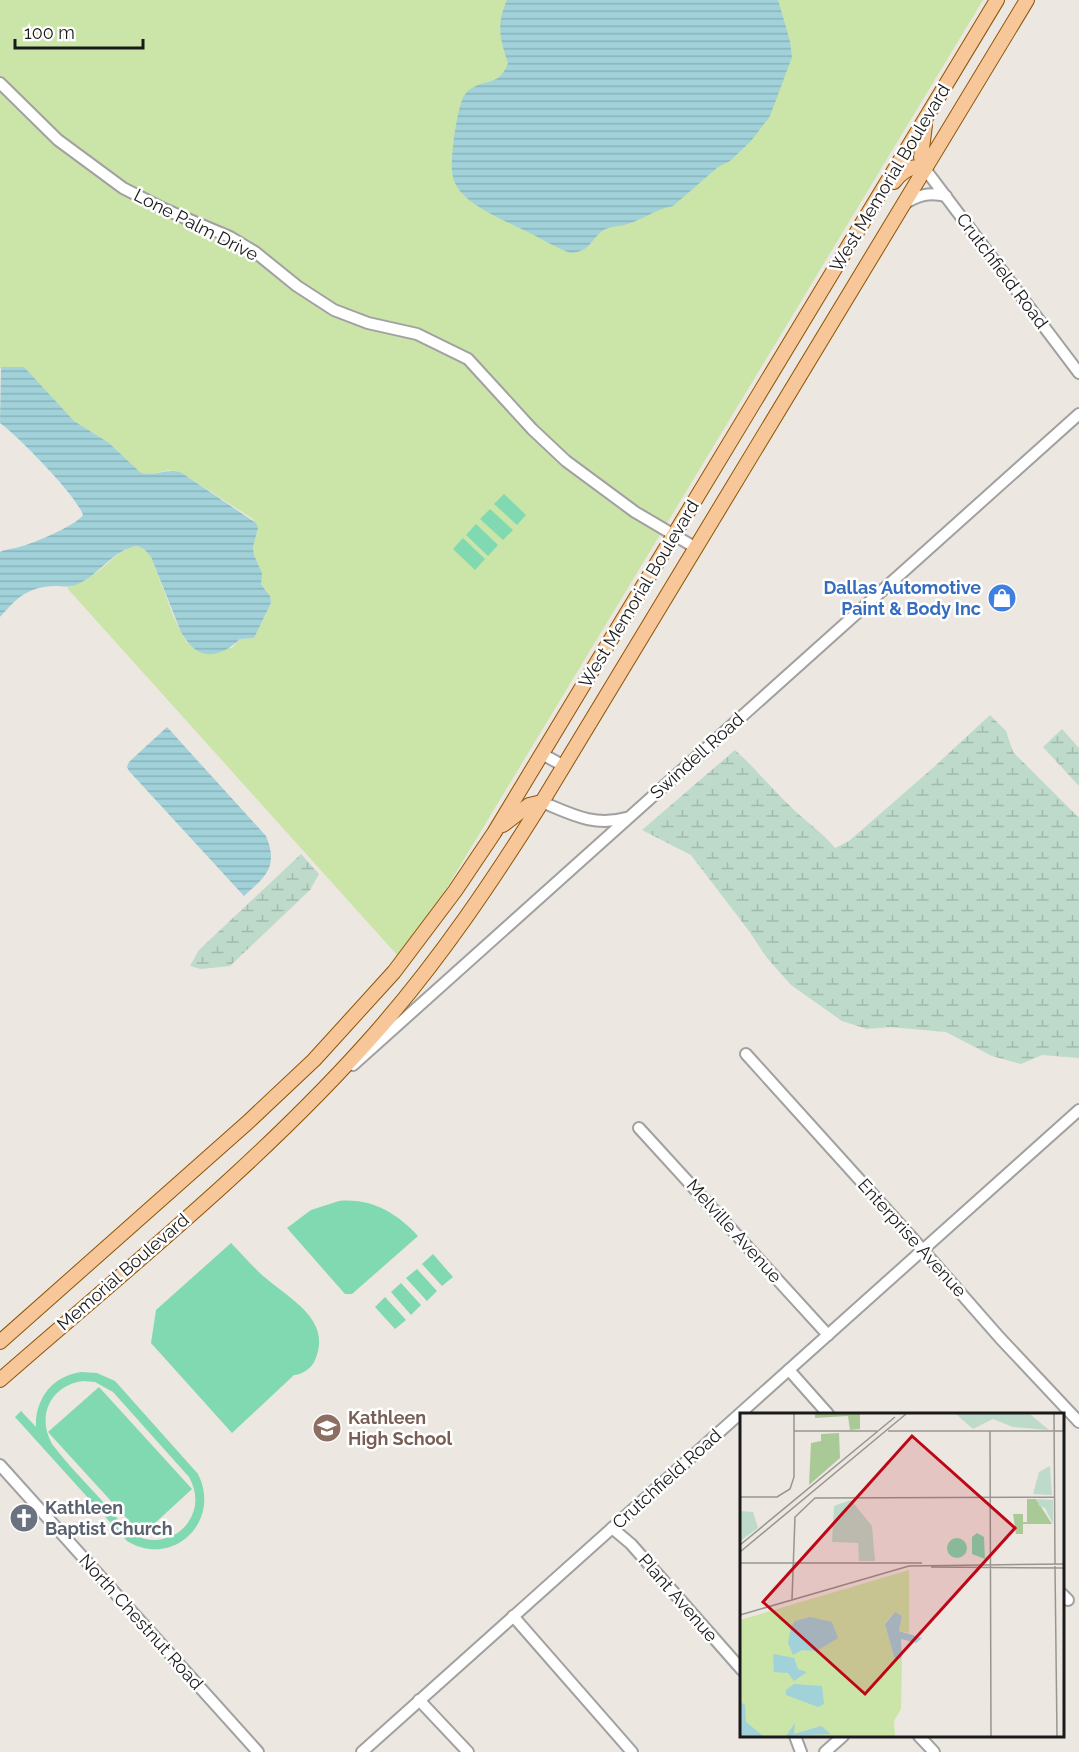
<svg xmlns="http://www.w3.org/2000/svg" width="1079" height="1752" viewBox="0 0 1079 1752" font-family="Raleway,sans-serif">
	<defs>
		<pattern id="wetland-marsh" width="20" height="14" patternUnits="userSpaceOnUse" patternTransform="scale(1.5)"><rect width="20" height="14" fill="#bddaca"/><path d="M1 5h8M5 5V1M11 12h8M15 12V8" fill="none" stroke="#a2baad"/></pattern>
		<pattern id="water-rules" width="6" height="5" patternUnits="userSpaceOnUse" patternTransform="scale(1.5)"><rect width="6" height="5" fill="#a1d1d9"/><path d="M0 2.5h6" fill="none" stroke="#8ab3ba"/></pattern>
	</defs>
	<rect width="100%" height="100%" fill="#ece7e0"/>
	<path fill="#cae5a7" d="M0 0H983L443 894 398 956 67 588C78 584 88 579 97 572 110 563 120 548 137 546L144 549 151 557 174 618 187 643 232 648 240 639 254 638 271 603 267 591 261 584 259 566 254 555 253 547 258 528 253 519 182 473 169 470 147 475 141 473 109 443 74 421 24 368H0Z"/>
	<g fill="url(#wetland-marsh)">
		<path d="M990 715 1006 731 1013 752 1079 818V1058L1042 1055 1021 1064 992 1056 946 1032 890 1027 867 1029 842 1021 791 985 767 958 749 931 691 855 642 830 735 750C755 768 771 788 791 807 805 821 822 832 835 848L849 841 934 767Z"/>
		<path d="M1062 729 1079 748V786L1043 747Z"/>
		<path d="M301 854 319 874 310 890 230 966 201 969 190 966 199 950Z"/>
	</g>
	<g fill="#80d9b0" fill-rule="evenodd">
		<path d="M504 494 526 515 517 525 494 504Z"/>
		<path d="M490 509 513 530 503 540 480 519Z"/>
		<path d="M476 524 498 545 488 556 466 535Z"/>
		<path d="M463 538 485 559 475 570 453 549Z"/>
		<path d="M339 1201C372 1198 396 1213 418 1236L352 1294H345L287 1228 311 1210Z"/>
		<path d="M231 1243C243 1255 254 1269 268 1280 293 1301 332 1321 315 1360 312 1368 302 1375 294 1375L232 1433 151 1343 156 1310Z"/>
		<path d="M433 1254 453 1277 442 1286 422 1264Z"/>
		<path d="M417 1269 437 1291 427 1301 406 1278Z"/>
		<path d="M401 1283 421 1305 411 1315 391 1292Z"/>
		<path d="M385 1297 406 1320 395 1329 375 1307Z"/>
		<path d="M81 1372 97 1373 115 1381 198 1474C222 1521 173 1569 127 1541L15 1417 21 1411 36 1427C35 1398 53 1376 81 1372ZM83 1381 95 1382 113 1392 189 1477C197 1491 198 1507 189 1521 179 1538 155 1545 137 1536 124 1529 114 1514 104 1503 87 1484 68 1465 52 1444 36 1416 51 1385 83 1381Z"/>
		<path d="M99 1387 192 1489 142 1535 48 1432Z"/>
	</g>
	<g fill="url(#water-rules)">
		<path d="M507 0H778L790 41 792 57 770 116 751 141 730 161 718 167 673 206C655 209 641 221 624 225 616 227 608 226 601 232 589 242 590 251 571 253 556 248 544 240 530 233 510 223 464 205 455 183 449 169 453 151 454 137 456 127 459 101 466 93 481 77 499 89 508 63 500 39 496 25 507 0Z"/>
		<path d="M1 367H24L74 421 109 443 141 473C155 477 167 467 182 473L256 523 258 528 253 547 254 555 262 573 261 584 270 596 271 603 254 638 240 639C218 660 197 661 181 632L151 557 144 549 137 546C114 549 99 575 78 584 69 588 64 586 55 586 27 587 17 598 0 617V552C6 549 12 549 19 547 32 544 77 525 83 515 78 497 17 435 0 423Z"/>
		<path d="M167 727 266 836C279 867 265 877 244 896L129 771 127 767 129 762Z"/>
	</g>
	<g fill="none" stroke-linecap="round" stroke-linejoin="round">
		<g stroke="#a1a1a1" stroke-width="14">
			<g id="minor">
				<path d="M0 83 58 140 123 188 164 209 230 237 255 252 297 286 334 310 368 323 417 334 468 359 532 429 566 461 635 512 696 548"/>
				<path d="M925 169 1079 373"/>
				<path d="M904 204C918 195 929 192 946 196"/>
				<path d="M542 754 564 766"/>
				<path d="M542 802C571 814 594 827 626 818"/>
				<path d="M746 1054 914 1240 1000 1338 1079 1422"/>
				<path d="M353 1065 1079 414"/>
				<path d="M639 1128 828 1335"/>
				<path d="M789 1370 828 1414"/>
				<path d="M0 1465 258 1752"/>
				<path d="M612 1528 631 1544 742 1670"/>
				<path d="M1062 1594 1068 1600"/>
				<path d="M513 1616 632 1752"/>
				<path d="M419 1700 468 1752"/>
				<path d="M795 1736 801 1752"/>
				<path d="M919 1736 934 1752"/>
				<path d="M362 1752 1079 1110"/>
				<path d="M825 1752 843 1736"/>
			</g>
		</g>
		<g stroke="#8c5505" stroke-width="16">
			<g id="major">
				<path d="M925 125 921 157 925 169"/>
				<path d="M894 182C902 171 912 164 925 169"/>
				<path d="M503 825 529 805 542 802"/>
				<path d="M0 1342 247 1123 314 1060 394 972 455 891 494 833 997 0"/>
				<path d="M0 1380C128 1268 266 1158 378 1030 440 959 492 882 542 802L1027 0"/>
			</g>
		</g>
		<use href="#minor" stroke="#fff" stroke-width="10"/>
		<use href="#major" stroke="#f8c799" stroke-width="14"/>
	</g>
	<defs>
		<g id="shop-disc" transform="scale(1.5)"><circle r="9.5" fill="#3f7fe0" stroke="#fff"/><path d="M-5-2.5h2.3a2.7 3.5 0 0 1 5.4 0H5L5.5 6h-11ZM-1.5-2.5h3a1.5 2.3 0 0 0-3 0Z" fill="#fff"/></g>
		<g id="school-disc" transform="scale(1.5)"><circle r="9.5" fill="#8d6e63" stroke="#fff"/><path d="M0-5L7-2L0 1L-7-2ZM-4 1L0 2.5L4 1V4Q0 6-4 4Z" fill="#fff"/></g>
		<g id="church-disc" transform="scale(1.5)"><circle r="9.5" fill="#6b7280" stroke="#fff"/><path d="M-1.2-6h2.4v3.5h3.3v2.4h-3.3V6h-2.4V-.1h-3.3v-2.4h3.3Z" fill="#fff"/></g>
	</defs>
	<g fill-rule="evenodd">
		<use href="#shop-disc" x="1002" y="598"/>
		<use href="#school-disc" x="327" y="1428"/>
		<use href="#church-disc" x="24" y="1518"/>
	</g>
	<g text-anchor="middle" stroke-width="5" stroke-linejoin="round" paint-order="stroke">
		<g font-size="18" fill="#1a1a1a" stroke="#fff">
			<text transform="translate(890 178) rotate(-59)" y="6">West Memorial Boulevard</text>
			<text transform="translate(196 225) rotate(27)" y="6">Lone Palm Drive</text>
			<text transform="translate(1002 271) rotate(53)" y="6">Crutchfield Road</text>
			<text transform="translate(639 594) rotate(-59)" y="6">West Memorial Boulevard</text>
			<text transform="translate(697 756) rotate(-42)" y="6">Swindell Road</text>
			<text transform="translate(734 1231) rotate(48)" y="6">Melville Avenue</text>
			<text transform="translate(912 1238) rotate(48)" y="6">Enterprise Avenue</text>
			<text transform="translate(123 1272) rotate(-41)" y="6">Memorial Boulevard</text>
			<text transform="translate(667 1479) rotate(-42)" y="6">Crutchfield Road</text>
			<text transform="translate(678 1598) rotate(49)" y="6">Plant Avenue</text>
			<text transform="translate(141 1622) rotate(48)" y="6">North Chestnut Road</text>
		</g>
		<g font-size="18" font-weight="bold" fill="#366cbe" stroke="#fff" text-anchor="end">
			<text x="981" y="594">Dallas Automotive<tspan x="981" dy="21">Paint &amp; Body Inc</tspan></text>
		</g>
		<g font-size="18" font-weight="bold" fill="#785e54" stroke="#fff" text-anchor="start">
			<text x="348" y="1424">Kathleen<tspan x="348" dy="21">High School</tspan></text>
		</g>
		<g font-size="18" font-weight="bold" fill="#5b616d" stroke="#fff" text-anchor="start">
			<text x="45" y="1514">Kathleen<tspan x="45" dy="21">Baptist Church</tspan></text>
		</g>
	</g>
	<g transform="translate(740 1413)">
		<rect width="324" height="324" fill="#ece7e0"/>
		<path d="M169 157V220L159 218 162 204 155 199 145 210 154 244 162 246 161 296 154 308 155 323H0V207Z" fill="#cae5a7"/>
		<path d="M75 1H120V16L110 17 108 3 75 5ZM99 20 100 45 69 72 71 30 81 28V21ZM287 86H296L312 111H283V121H276L273 101H283V109H287Z" fill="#a9ca96"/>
		<path d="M216 1H290L309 17 273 14 253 6 233 16ZM310 53 312 82 293 81 299 59ZM297 86 313 87V111L305 95 299 93ZM111 87 132 113 135 148H119L118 130 92 129 94 93ZM0 98 13 99 18 115 0 128Z" fill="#bddaca"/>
		<path d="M237 120 244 124 245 146 232 141V124ZM207 135a10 10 0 1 1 20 0a10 10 0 1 1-20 0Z" fill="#80d9b0"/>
		<path d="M155 199 162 203 159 218 182 225 176 230 161 226 162 245 158 247 154 244 145 211ZM70 204 92 209 98 225 77 238 62 237 53 242 48 230 51 214 55 208ZM33 241 54 245 58 256 67 259 54 268 48 260 34 259ZM54 271 82 273 84 291 78 294 46 282V277ZM0 289 5 292 6 309 23 323H1ZM55 310 54 321 81 313 91 321 46 323Z" fill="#a1d1d9"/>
		<path fill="none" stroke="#989591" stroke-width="1.5" d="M314 1 315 151M54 18H137M148 18H324M250 18 251 323M0 84H37L50 76 54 64V1M0 132 155 4M0 139 166 1M0 150H182M315 153 317 323M191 154 324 155M52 186 55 104 75 85 315 84M0 202 169 153 324 151"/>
		<path fill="#be0716" fill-opacity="0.15" stroke="#be0716" stroke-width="3" d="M172 23 275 115 125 281 23 189Z"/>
		<rect width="324" height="324" fill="none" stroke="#1a1a1a" stroke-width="3"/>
	</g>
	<path d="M15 39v9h128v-9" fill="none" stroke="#1a1a1a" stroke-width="3"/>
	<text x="24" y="39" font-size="18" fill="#1a1a1a" stroke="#ffffff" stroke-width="4.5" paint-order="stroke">100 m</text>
</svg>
